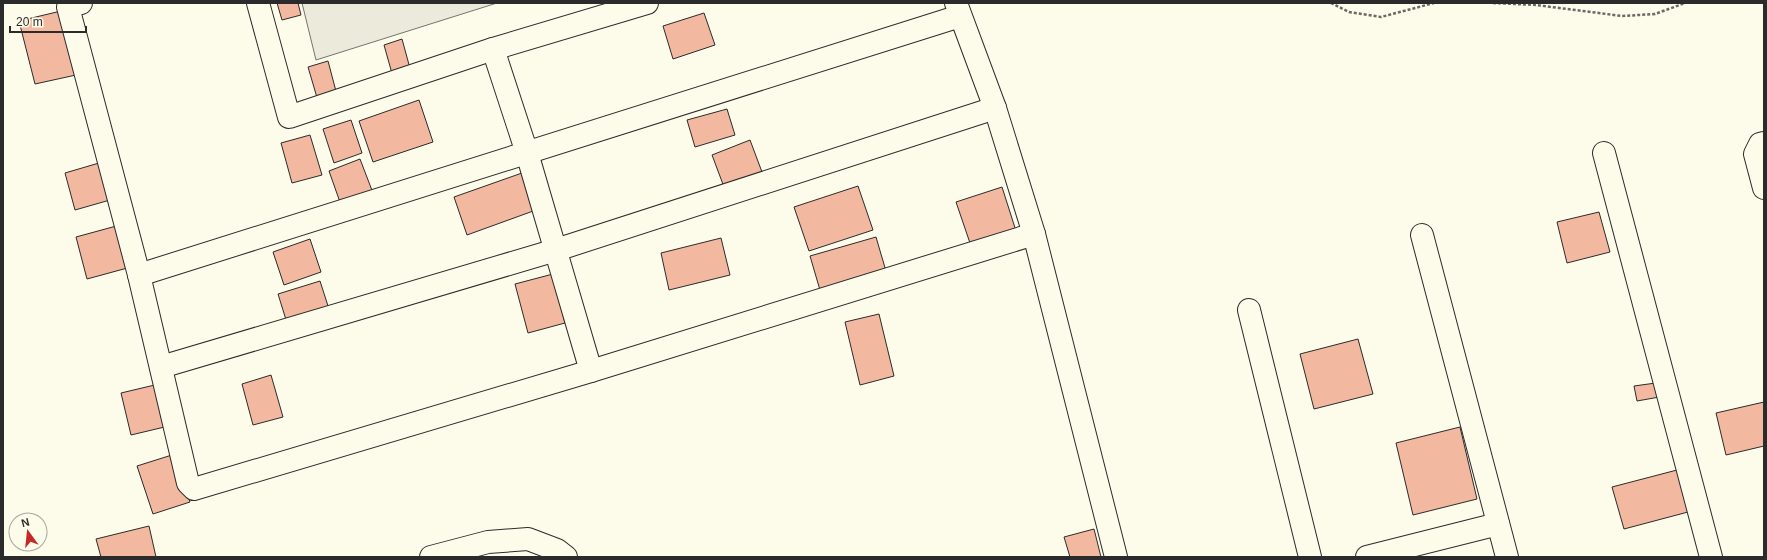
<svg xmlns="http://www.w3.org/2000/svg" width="1767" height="560" viewBox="0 0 1767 560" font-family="Arial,sans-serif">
	<rect width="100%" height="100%" fill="#fdfbea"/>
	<path fill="#ecebdb" stroke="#74746e" d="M302 3H497L316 60Z"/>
	<g fill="#f2b8a0" stroke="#2b2b2b">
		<path d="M277 3H298L301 15 282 20Z"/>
		<path d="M61 11 76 75 35 84 19 21Z"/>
		<path d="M704 13 715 45 673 59 663 26Z"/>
		<path d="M402 39 411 72 393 77 384 45Z"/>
		<path d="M328 61 337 95 318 101 308 67Z"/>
		<path d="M419 100 433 142 373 162 359 121Z"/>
		<path d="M727 109 735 135 695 147 687 120Z"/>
		<path d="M351 120 362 153 334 163 323 129Z"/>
		<path d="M310 135 322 175 292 183 281 143Z"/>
		<path d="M750 140 762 172 724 187 712 155Z"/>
		<path d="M360 159 373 193 341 205 329 171Z"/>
		<path d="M99 163 110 200 75 210 65 173Z"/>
		<path d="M522 173 536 210 467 235 454 197Z"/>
		<path d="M858 186 873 230 809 251 794 207Z"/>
		<path d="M1002 187 1016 231 971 246 956 202Z"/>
		<path d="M1599 212 1610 252 1567 263 1557 222Z"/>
		<path d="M120 225 131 267 87 279 76 237Z"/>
		<path d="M876 237 888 278 822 297 810 256Z"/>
		<path d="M721 238 730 275 669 290 661 253Z"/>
		<path d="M310 239 321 272 284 285 273 252Z"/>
		<path d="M553 274 565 323 528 333 515 284Z"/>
		<path d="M320 281 329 309 287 323 278 294Z"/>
		<path d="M879 314 894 376 860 385 845 322Z"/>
		<path d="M1358 339 1373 394 1314 409 1300 354Z"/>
		<path d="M271 375 283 417 253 425 242 384Z"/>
		<path d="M1663 382 1665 396 1637 401 1634 386Z"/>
		<path d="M163 383 173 425 131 435 121 393Z"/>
		<path d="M1764 402V446L1726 455 1716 413Z"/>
		<path d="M1460 427 1477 499 1413 515 1396 443Z"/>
		<path d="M175 454 190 502 153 514 137 466Z"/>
		<path d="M1677 470 1688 512 1624 529 1612 487Z"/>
		<path d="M149 526 156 557H101L96 539Z"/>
		<path d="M1094 529 1101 557H1070L1064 537Z"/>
	</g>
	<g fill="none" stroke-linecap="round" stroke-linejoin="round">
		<g stroke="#2b2b2b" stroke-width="24">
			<g id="minor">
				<path d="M81 3 68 7 139 275 188 483 194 489 591 371 1034 234"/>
				<path d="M258 3 289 117 493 49 647 3"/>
				<path d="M956 3 995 108 1034 234 1116 557"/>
				<path d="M493 49 527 153 591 371"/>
				<path d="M1764 143 1760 144 1755 154 1764 188"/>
				<path d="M1604 153 1711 557"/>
				<path d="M1422 235 1507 557"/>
				<path d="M139 275 960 16"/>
				<path d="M1249 310 1310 557"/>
				<path d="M161 367 556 250 995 108"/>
				<path d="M431 557 488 542 528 539 557 550 566 557"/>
				<path d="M1367 557 1498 524"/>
			</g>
		</g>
		<g stroke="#6a6964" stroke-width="2.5" stroke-dasharray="3 2" stroke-linecap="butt">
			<path d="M1331 3 1349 12 1381 17 1434 3"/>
			<path d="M1493 3 1536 5 1622 16 1655 14 1685 3"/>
		</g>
		<use href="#minor" stroke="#fdfbea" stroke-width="22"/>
	</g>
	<rect width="1767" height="560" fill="none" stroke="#2b2b2b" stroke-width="8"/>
	<g transform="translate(28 532) rotate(345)"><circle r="19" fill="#fdfbea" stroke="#a9a89e"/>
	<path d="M0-3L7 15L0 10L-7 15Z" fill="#c62828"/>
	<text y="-6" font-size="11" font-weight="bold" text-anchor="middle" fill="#2b2b2b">N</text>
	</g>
	<path d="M10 26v6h76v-6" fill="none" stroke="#2b2b2b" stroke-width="2"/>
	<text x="16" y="26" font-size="12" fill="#2b2b2b" stroke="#fdfbea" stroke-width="3" paint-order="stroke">20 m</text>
</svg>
